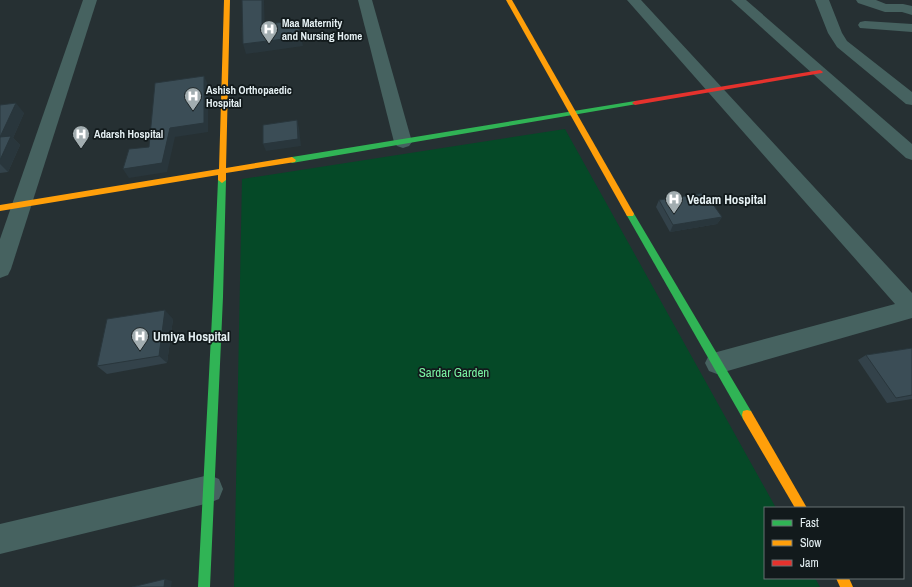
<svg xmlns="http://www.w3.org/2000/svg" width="912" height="587" viewBox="0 0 912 587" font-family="'Archivo Narrow',sans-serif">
	<rect width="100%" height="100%" fill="#263033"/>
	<path fill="#054927" d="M565 129 776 508H765V578H815L820 587H234L242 179Z"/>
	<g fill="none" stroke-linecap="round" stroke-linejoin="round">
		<g fill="#466260" fill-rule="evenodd">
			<path d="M83 0H97L11 269 8 275 0 278V239Z"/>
			<path d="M358 0H372L412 142 409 146 403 148 397 146 394 142Z"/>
			<path d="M627 0H641L912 293V318L717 374 709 371 705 363 709 355 717 352 895 304Z"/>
			<path d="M731 0H746L912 144V160L906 158Z"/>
			<path d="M815 0H829L842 33 847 41 912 92V105L906 104 837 47 828 33Z"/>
			<path d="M856 0H876L886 4H903L912 6V15L902 12H885L858 3Z"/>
			<path d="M865 21 912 24V32L860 28 858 25 860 22Z"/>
			<path d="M209 475 219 479 223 489 219 499 209 503 0 554V524Z"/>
		</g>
		<g fill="#30b455" fill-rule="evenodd">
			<path d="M635 101 638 103 637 104 292 163 288 160 292 157Z"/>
			<path d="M222 177 226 180 223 297 210 587H198L213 297 218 180Z"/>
			<path d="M630 211 633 212 751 411 752 415 751 419 747 420 743 419 626 214Z"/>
		</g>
		<g fill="#ff9f0a" fill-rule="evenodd">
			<path d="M224 0H230L226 168 292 157 296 160 295 162 226 173V180L222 183 218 180V175L0 211V205L219 169Z"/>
			<path d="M506 0H512L633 212 634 214 633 216H627Z"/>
			<path d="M747 410 751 411 807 508H795L743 419 742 415 743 411Z"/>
			<path d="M836 578H849L853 587H840Z"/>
		</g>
		<path fill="#e5322d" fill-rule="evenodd" d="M820 70 823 72 822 73 635 105 632 103 635 101Z"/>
	</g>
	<g fill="#33424a">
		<path d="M0 105 24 113 13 138 20 145 8 172 0 173Z"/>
		<path d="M659 200 722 217 717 224 670 232 656 207Z"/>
		<path d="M173 319 167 363 107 374 97 366Z"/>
		<path d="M912 348V399L887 403 858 360 866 355Z"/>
	</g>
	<g fill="#29363c">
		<path d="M262 0H264V1L265 34 262 25Z"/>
		<path d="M298 20 300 30 303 46 246 54 243 44Z"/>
		<path d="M204 76 208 85V132L175 137 167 172 129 178 123 169 162 163 170 128Z"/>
		<path d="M16 103 24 113 13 138 20 145 8 172 0 164V137Z"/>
		<path d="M297 120 299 128 301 146 266 151 263 144Z"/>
		<path d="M722 217 717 224 670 232 673 225Z"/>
		<path d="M165 310 173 319 167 363 159 356Z"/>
		<path d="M165 579 172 581 171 587H164Z"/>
	</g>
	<g fill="#3b4d56" stroke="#29363c">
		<path d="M242 0H262V25L298 20 300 37 243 44Z"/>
		<path d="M204 76V123L170 128 162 163 123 169 129 149 149 147 155 83Z"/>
		<path d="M16 103 0 137V105Z"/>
		<path d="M297 120 298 139 263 144V125Z"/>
		<path d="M11 136 0 160V137Z"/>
		<path d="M705 193 722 217 673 225 659 200Z"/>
		<path d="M165 310 159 356 97 366 107 319Z"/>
		<path d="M912 348V395L896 398 866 355Z"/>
		<path d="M165 579 164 587H132Z"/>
	</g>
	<defs>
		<g id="hospital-pin" transform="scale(0.9)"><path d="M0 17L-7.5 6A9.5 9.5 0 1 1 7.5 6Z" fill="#a2adb0" stroke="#121a1c"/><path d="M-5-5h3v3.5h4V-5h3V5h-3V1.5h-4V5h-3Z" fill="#fff"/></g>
	</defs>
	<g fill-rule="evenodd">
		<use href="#hospital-pin" x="269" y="29"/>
		<use href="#hospital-pin" x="193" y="96"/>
		<use href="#hospital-pin" x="81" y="134"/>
		<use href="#hospital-pin" x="674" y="199"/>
		<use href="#hospital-pin" x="140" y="336"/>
	</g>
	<g text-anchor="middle" stroke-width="3.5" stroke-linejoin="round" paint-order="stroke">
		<g font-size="11" font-weight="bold" fill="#e5f0f3" stroke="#121a1c" text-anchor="start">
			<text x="282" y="27">Maa Maternity<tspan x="282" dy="13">and Nursing Home</tspan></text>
			<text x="206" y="94">Ashish Orthopaedic<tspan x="206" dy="13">Hospital</tspan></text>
			<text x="94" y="138">Adarsh Hospital</text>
		</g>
		<g font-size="13" font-weight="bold" fill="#e5f0f3" stroke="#121a1c" text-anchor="start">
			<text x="687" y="204">Vedam Hospital</text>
			<text x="153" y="341">Umiya Hospital</text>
		</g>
		<g font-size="13" fill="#7af4a3" stroke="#121a1c">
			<text x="454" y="377">Sardar Garden</text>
		</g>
	</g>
	<rect x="764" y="507" width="140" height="72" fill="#121a1c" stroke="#667072"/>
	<rect x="772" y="520" width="20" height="6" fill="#30b455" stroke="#667072"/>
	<text x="800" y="527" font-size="12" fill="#e5f0f3">Fast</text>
	<rect x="772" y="540" width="20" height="6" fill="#ff9f0a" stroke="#667072"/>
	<text x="800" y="547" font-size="12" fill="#e5f0f3">Slow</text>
	<rect x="772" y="560" width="20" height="6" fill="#e5322d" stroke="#667072"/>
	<text x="800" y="567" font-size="12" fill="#e5f0f3">Jam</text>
</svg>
